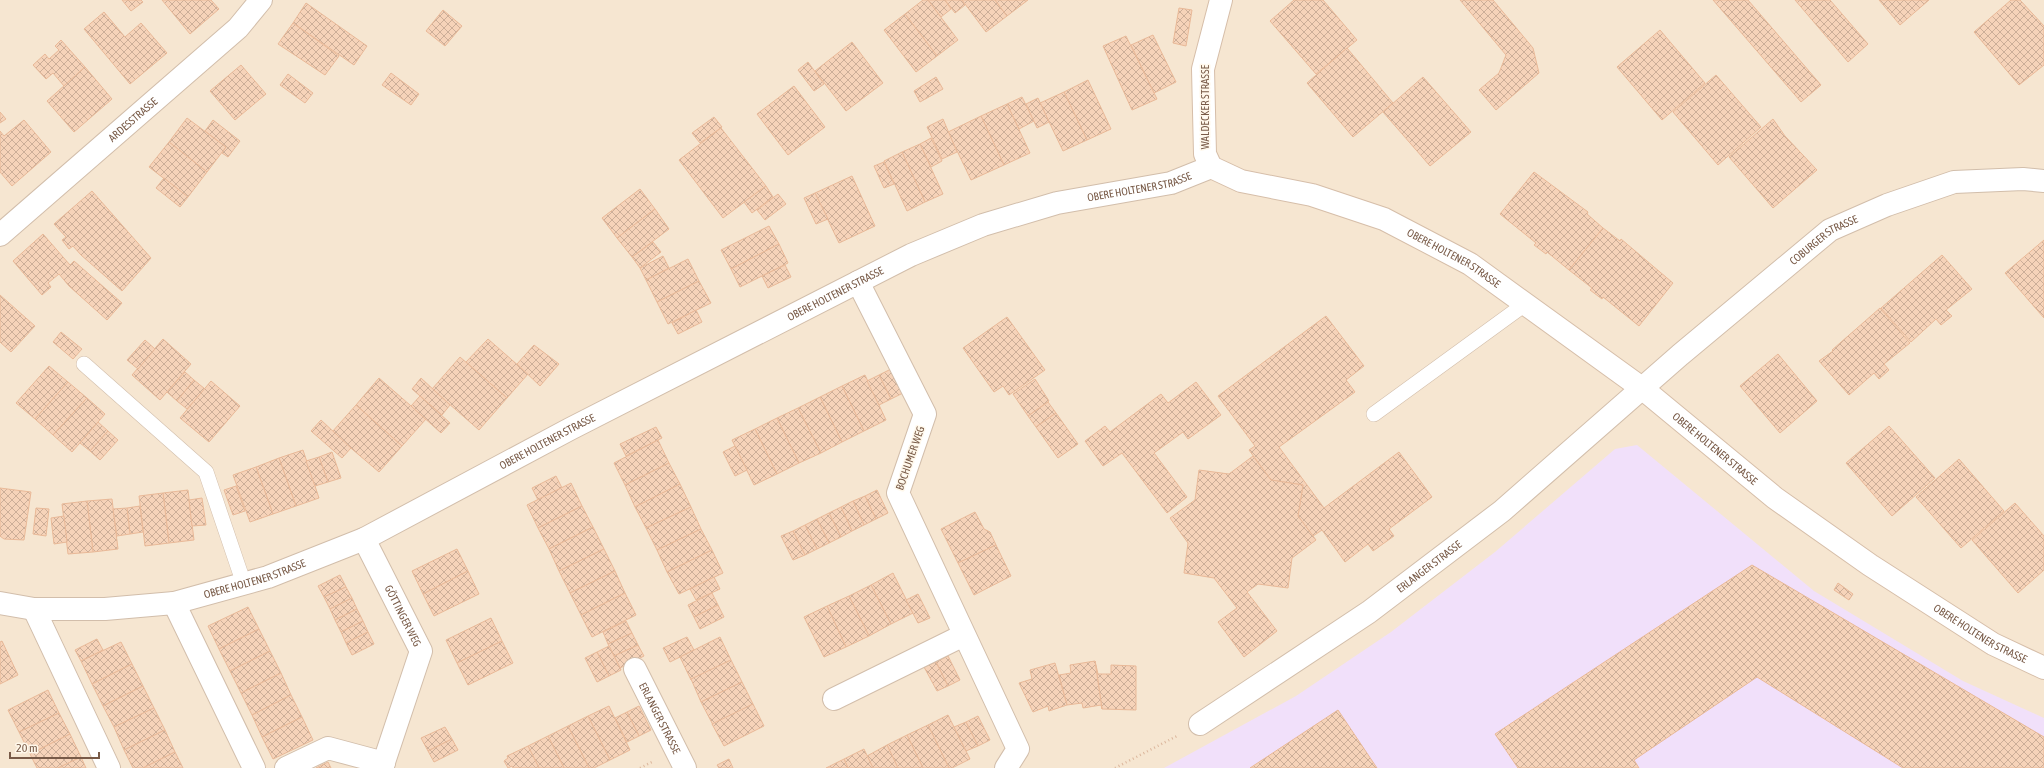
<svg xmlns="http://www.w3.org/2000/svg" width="2044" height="768" viewBox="0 0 2044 768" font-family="'Asap Condensed',sans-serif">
	<defs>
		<pattern id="building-cross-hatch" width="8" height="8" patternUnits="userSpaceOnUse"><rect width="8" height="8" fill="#f6d3b9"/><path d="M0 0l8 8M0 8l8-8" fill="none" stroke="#ccae98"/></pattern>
	</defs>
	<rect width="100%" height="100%" fill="#fef4e4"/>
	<rect fill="#f6e6d1" x="0" y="0" width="2044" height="768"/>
	<path fill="#f1e0fa" d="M1637 445 1814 591 1963 681 2044 718V768H1164L1296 696 1391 632 1495 552 1615 449Z"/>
	<g fill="url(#building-cross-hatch)" stroke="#e9b998">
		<path d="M122 0H141L143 2 131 11Z"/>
		<path d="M162 0H211L219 9 190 34Z"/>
		<path d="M923 0H928L958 40 937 56 905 14Z"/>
		<path d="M928 0H945L951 9 941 17Z"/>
		<path d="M945 0H962L965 5 955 13Z"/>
		<path d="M962 0H995L1007 16 986 32Z"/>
		<path d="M995 0H1028L1007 16Z"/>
		<path d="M1294 0H1323L1357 40 1316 74 1270 21Z"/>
		<path d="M1460 0H1493L1533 48 1539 73 1496 110 1479 90 1499 73 1506 55Z"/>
		<path d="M1713 0H1748L1821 85 1801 102Z"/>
		<path d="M1795 0H1830L1868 44 1848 62Z"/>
		<path d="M1879 0H1929L1900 25Z"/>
		<path d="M2011 0H2020L2044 26V65L2019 85 1974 32Z"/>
		<path d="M306 3 367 46 354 65 293 23Z"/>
		<path d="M1179 8 1192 10 1186 46 1173 43Z"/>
		<path d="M443 10 462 26 445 46 426 31Z"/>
		<path d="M104 12 125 37 141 23 167 53 130 84 84 29Z"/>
		<path d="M905 14 937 56 916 72 884 30Z"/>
		<path d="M293 23 339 56 325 75 278 44Z"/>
		<path d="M1660 30 1705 83 1662 120 1617 67Z"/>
		<path d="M1153 35 1176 82 1154 93 1131 45Z"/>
		<path d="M1126 36 1157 99 1132 110 1103 46Z"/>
		<path d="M61 40 85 67 64 86 53 73 46 79 33 65 45 54 49 59 59 50 55 46Z"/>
		<path d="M852 42 883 83 846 111 815 71Z"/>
		<path d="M1347 48 1393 103 1353 137 1307 83Z"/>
		<path d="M808 62 824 84 814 91 798 70Z"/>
		<path d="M241 65 266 94 235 120 210 91Z"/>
		<path d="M85 67 112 99 74 132 47 101Z"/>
		<path d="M391 73 419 94 411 105 382 85Z"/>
		<path d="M288 74 313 93 305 103 280 85Z"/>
		<path d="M1716 75 1761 127 1718 165 1673 112Z"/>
		<path d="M936 77 943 89 920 102 914 91Z"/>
		<path d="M1423 77 1471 132 1430 166 1383 112Z"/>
		<path d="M1088 80 1111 129 1087 140 1064 92Z"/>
		<path d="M794 86 825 127 788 155 757 114Z"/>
		<path d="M1064 92 1087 140 1063 151 1040 103Z"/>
		<path d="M1022 97 1034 121 1019 129 1007 104Z"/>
		<path d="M1038 98 1049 122 1037 128 1026 104Z"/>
		<path d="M1007 104 1030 153 1004 165 981 116Z"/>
		<path d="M0 112 6 119 0 123Z"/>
		<path d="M981 116 1004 165 971 180 948 132Z"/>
		<path d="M714 117 722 127 700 143 692 133Z"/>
		<path d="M187 118 226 147 207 172 169 142Z"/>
		<path d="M943 119 957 152 942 159 927 127Z"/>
		<path d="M1773 119 1785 136 1817 170 1773 208 1729 157Z"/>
		<path d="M24 120 51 152 12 186 0 172V131L4 136Z"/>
		<path d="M213 120 240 141 228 157 222 153 226 147 205 131Z"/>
		<path d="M721 128 766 186 723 218 679 160Z"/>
		<path d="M931 138 942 161 931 167 920 144Z"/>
		<path d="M169 142 207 172 188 197 149 167Z"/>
		<path d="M920 144 943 194 925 202 902 152Z"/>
		<path d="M902 152 925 202 907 211 884 161Z"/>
		<path d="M884 162 894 184 884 188 874 166Z"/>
		<path d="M1534 172 1588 212 1587 214 1603 228 1569 270 1547 252 1546 254 1534 245 1536 243 1500 214Z"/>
		<path d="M852 176 875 226 839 243 815 193Z"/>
		<path d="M164 178 188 197 180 207 156 188Z"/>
		<path d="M766 186 773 197 752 213 744 202Z"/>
		<path d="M640 189 655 209 617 238 602 218Z"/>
		<path d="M92 191 151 258 122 291 81 255 73 246 69 249 62 240 66 237 54 224Z"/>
		<path d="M815 193 828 219 816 224 804 198Z"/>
		<path d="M778 194 786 204 765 220 757 210Z"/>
		<path d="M655 209 669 229 632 257 617 238Z"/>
		<path d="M769 226 779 244 731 269 721 250Z"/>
		<path d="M1603 228 1620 241 1621 239 1673 283 1639 326 1603 297 1602 299 1590 290 1592 288 1569 270Z"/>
		<path d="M43 234 70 265 74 261 122 303 107 320 69 286 59 274 48 283 51 287 42 295 13 261Z"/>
		<path d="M2044 240V318L2005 273Z"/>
		<path d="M653 242 661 252 640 268 632 257Z"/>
		<path d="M779 244 788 263 740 287 731 269Z"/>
		<path d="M1942 255 1972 289 1946 310 1952 316 1941 325 1936 319 1911 342 1881 308Z"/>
		<path d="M663 256 669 268 646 280 640 268Z"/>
		<path d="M688 259 699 281 657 302 646 280Z"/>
		<path d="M785 265 791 277 768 288 762 276Z"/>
		<path d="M699 281 711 303 668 324 657 302Z"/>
		<path d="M0 295 35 326 11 352 0 342Z"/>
		<path d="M1880 308 1910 343 1884 364 1889 370 1879 379 1874 373 1849 395 1819 361 1833 351 1832 350Z"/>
		<path d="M696 310 702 322 678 334 672 323Z"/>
		<path d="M1326 316 1364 366 1346 380 1355 392 1279 447 1324 508 1399 452 1432 497 1389 529 1394 536 1373 551 1368 544 1345 562 1322 530 1313 536 1298 516 1303 485 1271 480 1249 450 1255 446 1218 396Z"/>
		<path d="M1007 317 1045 370 1009 395 1003 386 994 392 963 348Z"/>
		<path d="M61 332 82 349 73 359 53 342Z"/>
		<path d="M163 339 191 364 160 400 132 375Z"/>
		<path d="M488 339 528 374 507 398 466 362Z"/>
		<path d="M145 340 155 349 138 369 127 360Z"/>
		<path d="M534 345 559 364 540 386 517 364Z"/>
		<path d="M1778 354 1817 401 1780 433 1740 386Z"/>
		<path d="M460 357 507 398 479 430 432 389Z"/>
		<path d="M49 366 68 382 35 419 16 403Z"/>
		<path d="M891 369 903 393 891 399 879 375Z"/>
		<path d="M185 372 194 380 177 401 167 392Z"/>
		<path d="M865 375 886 420 864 431 842 386Z"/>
		<path d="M879 375 891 399 879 405 867 381Z"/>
		<path d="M379 378 426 419 402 446 356 405Z"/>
		<path d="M421 378 450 405 442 415 412 389Z"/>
		<path d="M1035 379 1049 401 1028 416 1013 394Z"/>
		<path d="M194 380 205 389 187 409 177 401Z"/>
		<path d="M211 381 240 406 209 442 180 418Z"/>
		<path d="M68 382 87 398 53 435 35 419Z"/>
		<path d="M1196 382 1221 415 1188 439 1183 432 1154 453 1187 497 1167 513 1122 453 1103 466 1085 441 1105 426 1110 432 1161 394 1168 403Z"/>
		<path d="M842 386 864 431 842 442 820 397Z"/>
		<path d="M420 396 450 423 441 433 411 406Z"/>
		<path d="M820 397 842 442 821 453 798 408Z"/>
		<path d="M87 398 105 414 72 452 53 435Z"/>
		<path d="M1048 402 1056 413 1036 427 1028 416Z"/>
		<path d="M356 405 402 446 379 472 332 432Z"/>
		<path d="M798 408 821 453 799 463 777 418Z"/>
		<path d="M1056 413 1078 444 1058 458 1036 427Z"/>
		<path d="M777 418 799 463 777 474 755 429Z"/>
		<path d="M321 420 351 448 342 458 311 431Z"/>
		<path d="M98 422 108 431 90 451 80 443Z"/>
		<path d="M1889 426 1935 478 1892 516 1846 463Z"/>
		<path d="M656 427 662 438 626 456 620 444Z"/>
		<path d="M755 429 777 474 754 485 732 440Z"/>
		<path d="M108 431 118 440 100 460 90 451Z"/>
		<path d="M658 440 669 463 625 485 614 463Z"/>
		<path d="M735 446 747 470 735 476 723 452Z"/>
		<path d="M303 450 319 498 296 506 279 458Z"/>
		<path d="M332 452 341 478 328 482 319 457Z"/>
		<path d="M1253 456 1271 480 1303 485 1298 516 1316 540 1292 558 1288 588 1258 584 1247 592 1277 631 1244 657 1218 622 1237 608 1214 578 1184 573 1188 543 1170 518 1195 500 1199 470 1229 474Z"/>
		<path d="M319 457 328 482 315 486 306 461Z"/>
		<path d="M279 458 296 506 273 514 256 467Z"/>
		<path d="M1959 459 2004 511 1961 548 1916 497Z"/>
		<path d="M669 463 680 484 635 507 625 485Z"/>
		<path d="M256 467 273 514 250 522 233 475Z"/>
		<path d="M556 476 562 488 538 500 532 488Z"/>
		<path d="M571 483 582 506 538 528 527 505Z"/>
		<path d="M680 484 691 507 646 528 635 507Z"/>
		<path d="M236 486 245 511 233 515 224 490Z"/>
		<path d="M0 488 31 492 24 540 4 539 0 536Z"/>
		<path d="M188 490 194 540 169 543 163 493Z"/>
		<path d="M877 490 888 513 876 519 865 496Z"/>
		<path d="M163 493 169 543 145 546 139 496Z"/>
		<path d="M865 496 876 519 864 525 853 501Z"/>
		<path d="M202 498 206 525 192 526 189 500Z"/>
		<path d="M112 499 118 549 93 552 87 501Z"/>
		<path d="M87 501 93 552 68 554 62 504Z"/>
		<path d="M853 501 864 525 852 531 841 507Z"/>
		<path d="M2015 503 2044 536V570L2018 593 1972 540Z"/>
		<path d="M140 506 143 532 130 534 127 508Z"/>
		<path d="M582 506 593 527 549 549 538 528Z"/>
		<path d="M691 507 701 529 657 550 646 528Z"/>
		<path d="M841 507 852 531 841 537 829 513Z"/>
		<path d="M36 508 49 509 46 536 33 534Z"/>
		<path d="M127 508 130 534 117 536 113 509Z"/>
		<path d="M975 512 984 529 990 532 996 545 958 563 941 529Z"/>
		<path d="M829 513 841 537 829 543 817 519Z"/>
		<path d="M64 516 67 542 54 544 51 518Z"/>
		<path d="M817 519 829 543 817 549 805 525Z"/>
		<path d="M805 525 817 549 805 555 793 531Z"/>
		<path d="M593 527 604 549 559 571 549 549Z"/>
		<path d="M701 529 712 550 667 572 657 550Z"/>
		<path d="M793 531 805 555 793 560 781 536Z"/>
		<path d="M996 545 1011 576 974 595 958 563Z"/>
		<path d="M457 549 468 571 423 594 412 571Z"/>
		<path d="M604 549 615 571 570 593 559 571Z"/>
		<path d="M712 550 723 573 679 594 667 572Z"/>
		<path d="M1752 565 2044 737V768H1903L1757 677 1634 760 1639 768H1518L1495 734Z"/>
		<path d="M468 571 479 594 434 616 423 594Z"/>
		<path d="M615 571 625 593 581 615 570 593Z"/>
		<path d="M893 573 913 613 891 624 871 585Z"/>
		<path d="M340 575 346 587 324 597 318 586Z"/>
		<path d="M714 577 720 589 696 600 690 589Z"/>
		<path d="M1838 583 1853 594 1849 600 1834 590Z"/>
		<path d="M871 585 891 624 869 636 849 596Z"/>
		<path d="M346 587 352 598 330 609 324 597Z"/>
		<path d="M625 593 636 615 592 637 581 615Z"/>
		<path d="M712 593 718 605 694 617 688 605Z"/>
		<path d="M918 594 930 618 918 623 906 600Z"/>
		<path d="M849 596 869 636 846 647 827 606Z"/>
		<path d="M352 598 357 609 335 620 330 609Z"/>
		<path d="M718 605 724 617 700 629 694 617Z"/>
		<path d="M827 606 846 647 824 657 804 617Z"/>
		<path d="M248 607 259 629 219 649 208 626Z"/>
		<path d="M357 609 363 621 341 632 335 620Z"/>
		<path d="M491 618 502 641 457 663 446 640Z"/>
		<path d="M363 621 368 632 346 643 341 632Z"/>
		<path d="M626 621 632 633 608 644 603 632Z"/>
		<path d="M259 629 270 651 230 671 219 649Z"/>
		<path d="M368 632 374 644 352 655 346 643Z"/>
		<path d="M632 633 638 645 614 656 608 644Z"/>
		<path d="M687 637 694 650 670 662 663 648Z"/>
		<path d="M720 637 731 660 691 680 680 657Z"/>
		<path d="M97 639 103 650 81 661 75 650Z"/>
		<path d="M2 641 18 675 0 684V642Z"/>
		<path d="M502 641 513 663 468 685 457 663Z"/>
		<path d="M121 642 132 664 92 684 81 661Z"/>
		<path d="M638 645 644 656 620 668 614 656Z"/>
		<path d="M609 646 621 670 609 676 597 652Z"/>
		<path d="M270 651 281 673 241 693 230 671Z"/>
		<path d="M597 652 609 676 597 682 585 658Z"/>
		<path d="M948 656 960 680 948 686 936 662Z"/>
		<path d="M731 660 742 682 701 702 691 679Z"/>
		<path d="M1095 661 1098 674H1111V665L1136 666V710L1102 709Z"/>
		<path d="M1095 661 1102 709 1101 705 1083 708 1082 703 1067 705 1059 675 1071 673 1070 665Z"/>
		<path d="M936 662 948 686 937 691 924 667Z"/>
		<path d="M1055 663 1067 705 1049 711 1048 706 1033 712 1019 683 1032 679 1030 670Z"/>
		<path d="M132 664 143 686 103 706 92 684Z"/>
		<path d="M281 673 291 695 252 715 241 693Z"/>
		<path d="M742 682 753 704 713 725 701 702Z"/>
		<path d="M143 686 154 708 114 727 103 706Z"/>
		<path d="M48 690 59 713 19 732 8 710Z"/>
		<path d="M291 695 302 717 262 737 252 715Z"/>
		<path d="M753 704 764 726 724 746 712 724Z"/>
		<path d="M609 706 630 750 610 760 588 716Z"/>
		<path d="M639 706 651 730 639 736 627 712Z"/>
		<path d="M154 708 165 730 124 750 114 727Z"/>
		<path d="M1338 710 1377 768H1250Z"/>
		<path d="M627 712 639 736 627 742 615 718Z"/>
		<path d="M59 713 70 734 30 754 19 732Z"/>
		<path d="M948 715 970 759 952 768H949L928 725Z"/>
		<path d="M588 716 610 760 594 768H589L568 726Z"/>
		<path d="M978 716 990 740 978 746 966 722Z"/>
		<path d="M302 717 313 740 273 759 262 737Z"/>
		<path d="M966 722 978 746 966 751 954 727Z"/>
		<path d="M928 725 949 768H923L907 735Z"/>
		<path d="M568 726 589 768H564L548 736Z"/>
		<path d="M445 727 452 739 428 751 421 738Z"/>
		<path d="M165 730 175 752 143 768H133L124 750Z"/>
		<path d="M70 734 81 757 58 768H37L30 754Z"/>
		<path d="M907 735 923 768H898L887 745Z"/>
		<path d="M548 736 564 768H539L528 746Z"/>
		<path d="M452 739 458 750 434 762 428 751Z"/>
		<path d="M887 745 898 768H873L867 756Z"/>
		<path d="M528 746 539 768H513L512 766 508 768 504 761 508 758 507 756Z"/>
		<path d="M864 749 873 768H848L844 759Z"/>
		<path d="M175 752 183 768H143Z"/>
		<path d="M81 757 86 768H58Z"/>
		<path d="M729 759 733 768H719L717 765Z"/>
		<path d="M844 759 848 768H826Z"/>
		<path d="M328 762 331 768H316Z"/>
	</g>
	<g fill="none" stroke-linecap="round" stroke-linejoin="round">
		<g stroke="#d2beab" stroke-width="16">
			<g id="lane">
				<path d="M84 364 206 472 244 584"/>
				<path d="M1374 414 1525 304"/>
			</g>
		</g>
		<g stroke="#d2beab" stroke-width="24">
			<g id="street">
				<path id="s1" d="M0 235 238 28 261 0"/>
				<path d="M858 282 925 414 898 493 1018 749 1006 768"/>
				<path id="s2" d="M364 539 421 651 382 768"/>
				<path id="s3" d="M0 603 34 609H105L174 603 268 577 364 539 570 429 911 255 983 225 1057 203 1171 183 1211 167"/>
				<path d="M174 603 254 768"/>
				<path d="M34 609 109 768"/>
				<path id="s4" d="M635 669 685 768"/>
				<path d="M834 699 964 635"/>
				<path id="s5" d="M1200 724 1369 612 1502 511 1680 355 1830 230 1887 205 1954 182 2023 179 2044 181"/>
				<path d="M286 768 328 748 384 763"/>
			</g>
		</g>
		<g stroke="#d6bea9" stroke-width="24">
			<g id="secondary">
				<path id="s6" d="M1221 0 1203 69 1205 154 1211 167 1241 181 1312 195 1384 219 1470 264 1643 389 1775 498 1870 565 1993 644 2044 668"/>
			</g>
		</g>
		<g stroke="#dbb69c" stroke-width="2.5" stroke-dasharray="1 3" stroke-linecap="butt">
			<path d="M640 768 652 762"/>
			<path d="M1115 768 1177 736"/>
		</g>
		<use href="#lane" stroke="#fff" stroke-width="15"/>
		<use href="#street" stroke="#fff" stroke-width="22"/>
		<use href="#secondary" stroke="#fff" stroke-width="22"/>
	</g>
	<g text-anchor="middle" stroke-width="3" stroke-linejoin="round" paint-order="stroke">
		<g font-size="11" fill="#785a47" stroke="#fff8eb">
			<text transform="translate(1205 107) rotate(-90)" y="4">WALDECKER STRASSE</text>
			<text dy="4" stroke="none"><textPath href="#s1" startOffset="176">ARDESSTRASSE</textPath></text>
			<text dy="4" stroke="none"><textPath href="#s3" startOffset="1231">OBERE HOLTENER STRASSE</textPath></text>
			<text dy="4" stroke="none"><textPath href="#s5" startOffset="791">COBURGER STRASSE</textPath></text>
			<text dy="4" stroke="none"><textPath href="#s6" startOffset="432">OBERE HOLTENER STRASSE</textPath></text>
			<text dy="4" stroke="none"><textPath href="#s3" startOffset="907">OBERE HOLTENER STRASSE</textPath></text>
			<text dy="4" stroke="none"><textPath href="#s3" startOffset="583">OBERE HOLTENER STRASSE</textPath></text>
			<text dy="4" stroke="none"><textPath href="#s6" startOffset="756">OBERE HOLTENER STRASSE</textPath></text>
			<text transform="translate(910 458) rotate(-71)" y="4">BOCHUMER WEG</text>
			<text dy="4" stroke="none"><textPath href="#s5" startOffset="278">ERLANGER STRASSE</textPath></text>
			<text dy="4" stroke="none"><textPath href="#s3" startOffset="259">OBERE HOLTENER STRASSE</textPath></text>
			<text dy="4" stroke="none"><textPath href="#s2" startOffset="86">GÖTTINGER WEG</textPath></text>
			<text dy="4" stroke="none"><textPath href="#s6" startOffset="1080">OBERE HOLTENER STRASSE</textPath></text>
			<text dy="4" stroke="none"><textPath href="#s4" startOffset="55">ERLANGER STRASSE</textPath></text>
		</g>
	</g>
	<path d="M10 752v6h89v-6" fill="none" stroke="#785a47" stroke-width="2"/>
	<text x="16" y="752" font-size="12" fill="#785a47" stroke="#fff8eb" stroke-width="3" paint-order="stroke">20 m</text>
</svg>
